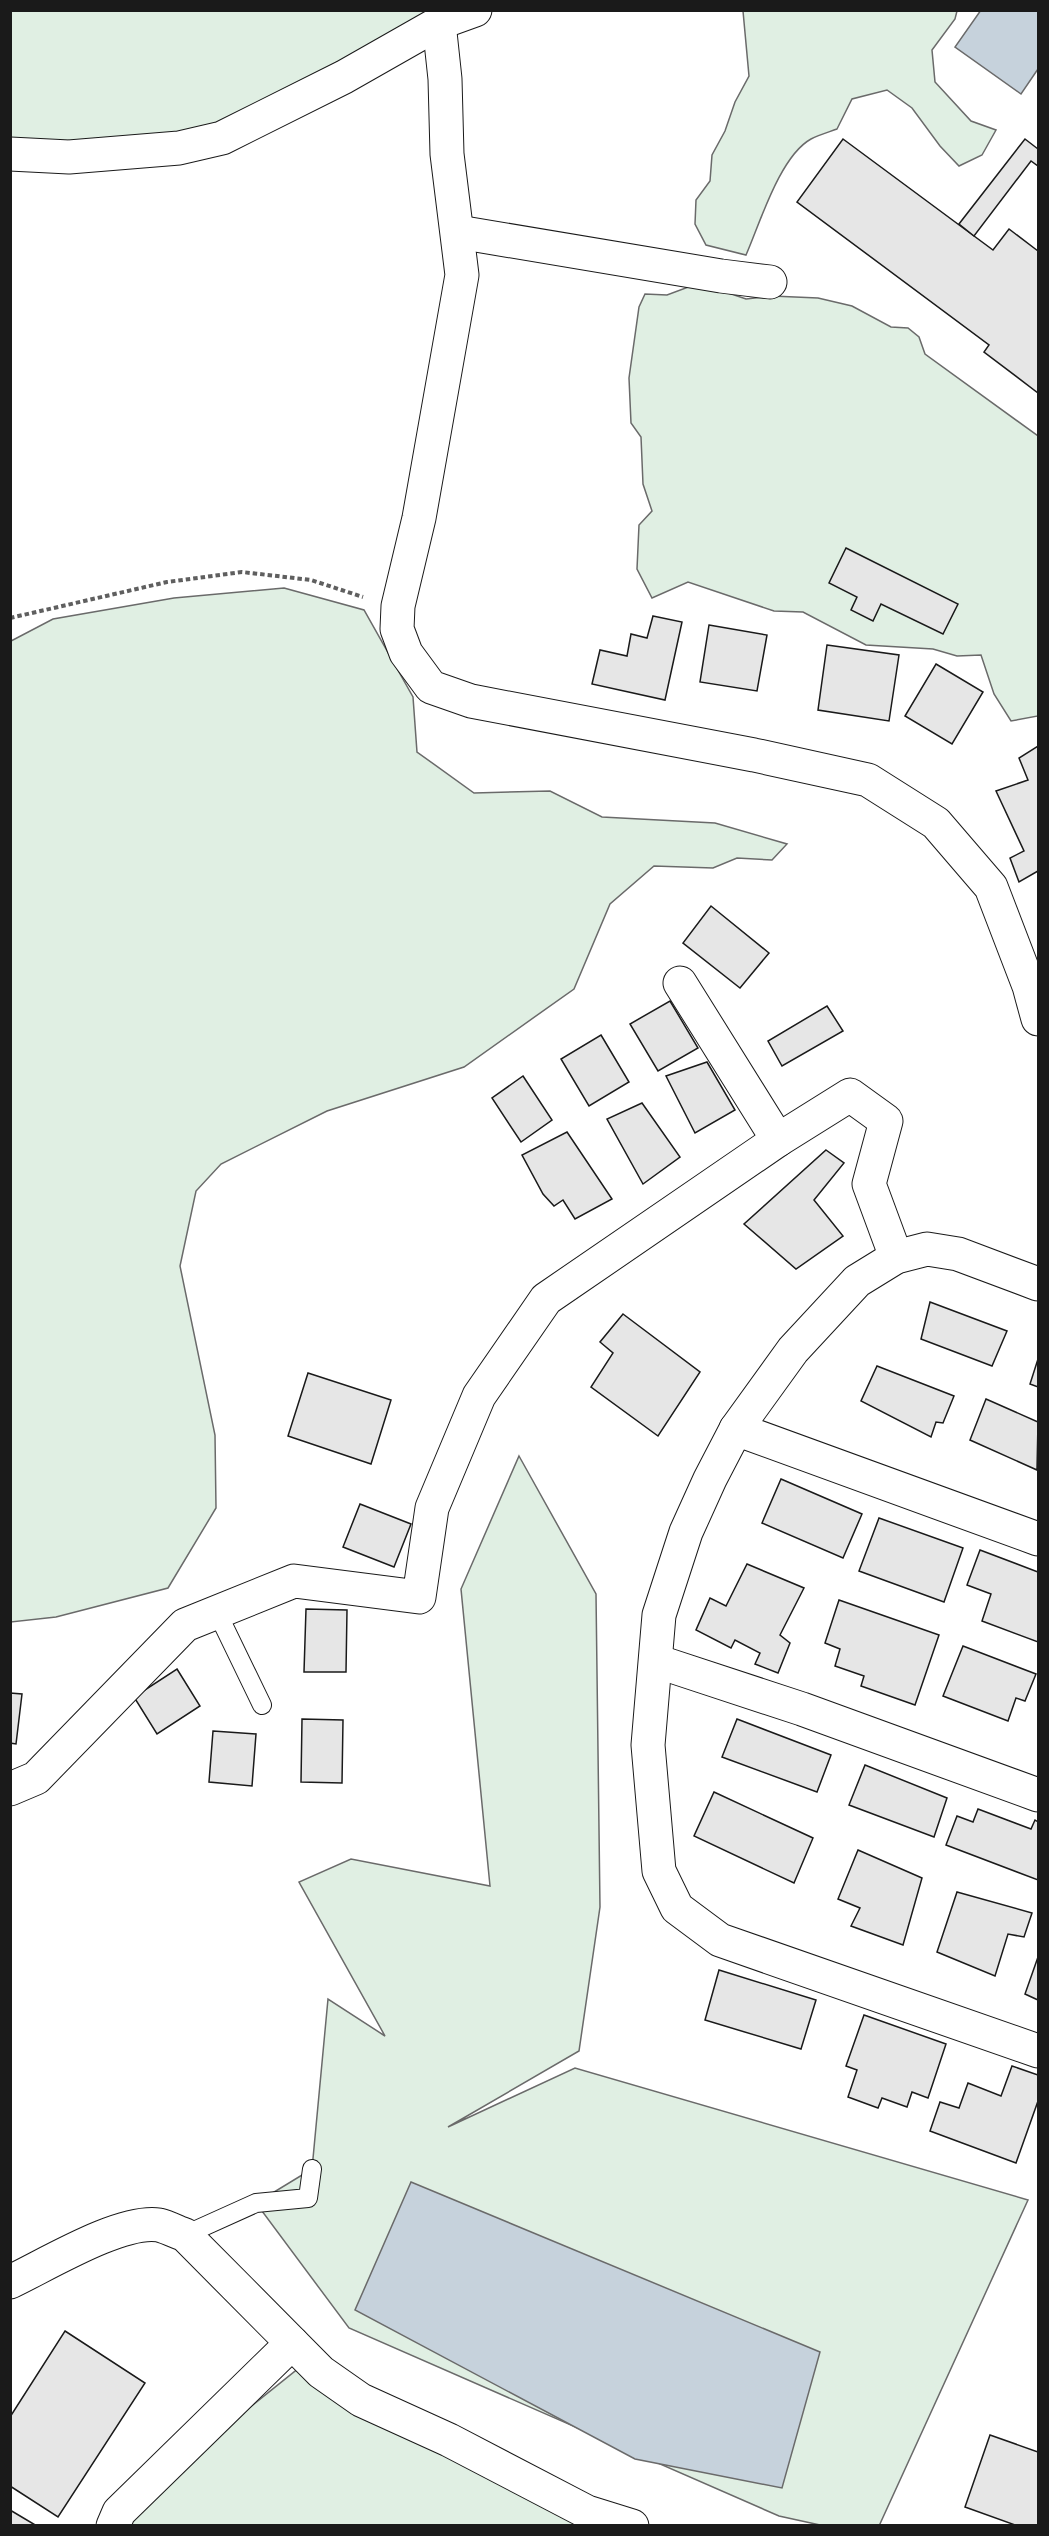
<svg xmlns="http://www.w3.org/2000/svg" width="1049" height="2536" viewBox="0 0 1049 2536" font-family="'IBM Plex Sans',sans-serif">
	<rect width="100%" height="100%" fill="#fff"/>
	<g fill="#e0efe3" stroke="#6a6a6a" stroke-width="1.5">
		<path d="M10 11H453L222 138 114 145 11 139Z"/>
		<path d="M743 11H957L955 19 932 50 935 82 971 121 996 130 982 155 959 166 940 146 912 108 887 90 852 99 837 129C829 132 819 135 811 139 780 156 760 223 746 255L706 245 695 224 696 200 710 181 712 155 725 131 735 102 749 76Z"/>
		<path d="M699 283 746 299 772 296 818 298 852 306 891 327 908 328 919 337 925 354 1038 436V716L1011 721 994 694 981 655 957 656 933 649 866 645 803 612 774 611 688 582 652 598 637 569 639 525 652 511 643 484 641 437 631 423 629 378 639 307 645 294 667 295Z"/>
		<path d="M284 588 364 610 413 697 417 752 474 793 550 791 602 817 715 823 787 844 772 860 737 858 713 868 654 866 610 904 574 989 464 1067 327 1111 221 1164 196 1191 180 1266 215 1435 216 1508 168 1588 56 1617 11 1622V641L53 619 174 598Z"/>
		<path d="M519 1456 596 1594 600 1907 579 2051 448 2127 575 2068 1028 2200 879 2526 820 2525 779 2516 349 2328 256 2203 312 2169 328 1999 385 2036 299 1882 351 1859 490 1886 461 1589Z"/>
		<path d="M309 2360 597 2526H117L119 2512Z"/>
	</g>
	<g fill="#c6d2dc" stroke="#6a6a6a" stroke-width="1.5">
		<path d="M981 10 1038 11V69L1021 94 955 47Z"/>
		<path d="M411 2182 820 2352 782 2488 635 2459 355 2310Z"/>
	</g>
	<g fill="#e6e6e6" stroke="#1a1a1a" stroke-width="1.5">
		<path d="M843 139 993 250 1009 229 1038 251V393L984 352 989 345 797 202Z"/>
		<path d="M1025 139 1038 149V166L1031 161 974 236 959 224Z"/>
		<path d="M846 548 958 604 943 634 881 604 873 621 851 610 857 597 829 583Z"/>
		<path d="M653 616 682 622 665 700 592 684 600 650 627 656 631 634 647 638Z"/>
		<path d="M709 625 767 635 757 691 700 682Z"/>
		<path d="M827 645 899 655 889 721 818 710Z"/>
		<path d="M936 664 983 692 952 744 905 716Z"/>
		<path d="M1038 746V871L1019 882 1010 858 1024 851 996 791 1028 780 1019 758Z"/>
		<path d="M711 906 769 953 740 988 683 943Z"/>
		<path d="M670 1001 698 1048 658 1071 630 1024Z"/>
		<path d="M827 1006 843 1031 782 1066 768 1041Z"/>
		<path d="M601 1035 629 1082 589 1106 561 1059Z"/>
		<path d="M707 1062 735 1110 695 1133 666 1076Z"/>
		<path d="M523 1076 552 1120 521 1142 492 1098Z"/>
		<path d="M642 1103 680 1157 643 1184 607 1119Z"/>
		<path d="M567 1132 612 1199 575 1219 563 1200 554 1206 543 1194 522 1155Z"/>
		<path d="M826 1150 844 1163 814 1200 843 1236 796 1269 744 1224Z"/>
		<path d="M930 1302 1007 1331 992 1366 921 1339Z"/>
		<path d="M623 1314 700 1372 658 1436 591 1387 613 1353 600 1342Z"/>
		<path d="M1038 1359V1387L1030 1384Z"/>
		<path d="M877 1366 954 1396 943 1423 936 1422 931 1437 861 1401Z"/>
		<path d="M308 1373 391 1400 371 1464 288 1436Z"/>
		<path d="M986 1399 1038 1422 1037 1470 970 1440Z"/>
		<path d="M781 1479 862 1514 843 1558 762 1523Z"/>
		<path d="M360 1504 411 1524 394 1567 343 1547Z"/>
		<path d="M879 1518 963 1548 944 1602 859 1571Z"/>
		<path d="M980 1550 1038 1572V1642L982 1621 991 1594 967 1585Z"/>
		<path d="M747 1564 804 1588 780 1635 790 1643 778 1673 755 1664 760 1653 735 1640 731 1648 696 1630 710 1598 726 1606Z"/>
		<path d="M839 1600 939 1635 915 1705 861 1686 864 1676 835 1666 840 1649 825 1643Z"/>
		<path d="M306 1609 347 1610 346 1672H304Z"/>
		<path d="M963 1646 1036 1674 1025 1701 1016 1698 1008 1721 943 1696Z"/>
		<path d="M177 1669 200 1706 157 1734 134 1697Z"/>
		<path d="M10 1693 22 1694 16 1744 10 1743Z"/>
		<path d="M302 1719 343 1720 342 1783 301 1782Z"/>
		<path d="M737 1719 831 1755 817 1792 722 1757Z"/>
		<path d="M213 1731 256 1734 252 1786 209 1782Z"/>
		<path d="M865 1765 947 1798 934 1837 849 1805Z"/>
		<path d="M714 1792 813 1838 794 1883 694 1836Z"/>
		<path d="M978 1809 1031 1829 1035 1820 1038 1822V1880L946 1845 957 1816 973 1822Z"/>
		<path d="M858 1850 922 1878 903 1945 851 1926 860 1908 838 1899Z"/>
		<path d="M957 1892 1032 1913 1024 1937 1008 1934 995 1976 937 1952Z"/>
		<path d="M1038 1957V2000L1025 1994Z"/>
		<path d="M719 1970 816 2000 801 2049 705 2020Z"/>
		<path d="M864 2015 946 2044 928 2098 912 2092 907 2107 882 2098 878 2108 848 2097 857 2070 846 2066Z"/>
		<path d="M1012 2066 1038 2075V2101L1016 2163 930 2131 940 2102 959 2108 968 2083 1001 2096Z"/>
		<path d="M65 2331 145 2383 58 2517 10 2486V2417Z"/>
		<path d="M990 2435 1038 2452V2526H1018L965 2507Z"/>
		<path d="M10 2510 37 2526H10Z"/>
	</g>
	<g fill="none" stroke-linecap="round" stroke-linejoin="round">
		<g stroke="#1a1a1a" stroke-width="20">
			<g id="service">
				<path d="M217 1612 262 1705"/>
				<path d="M185 2235 256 2203 308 2198 312 2169"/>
			</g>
		</g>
		<g stroke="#1a1a1a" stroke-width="35">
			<g id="minor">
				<path d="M439 23 445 79 447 154 462 275 419 518 398 606 397 629 406 653 431 687 471 701 754 755 868 780 936 823 991 887 1029 986 1038 1019"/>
				<path d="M10 154 69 157 179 148 222 138 344 77 439 23 475 10"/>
				<path d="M458 232 721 276 770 282"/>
				<path d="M680 983 778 1140"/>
				<path d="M1038 1284 958 1254 927 1249 896 1257 857 1281 793 1350 736 1429 710 1479 686 1532 659 1615 648 1745 659 1871 677 1908 720 1940 1038 2051"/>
				<path d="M736 1429 1038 1539"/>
				<path d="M656 1661 802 1709 1038 1795"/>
				<path d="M10 1789 36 1778 185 1625 294 1581 419 1597 432 1508 479 1396 546 1299 778 1140 850 1095 886 1121 869 1184 896 1257"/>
				<path d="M10 2282C46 2265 121 2219 159 2225 167 2227 177 2232 185 2235L321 2372 361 2400 449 2440 587 2512 632 2526"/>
				<path d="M113 2526 119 2512 292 2343"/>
			</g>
		</g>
		<path stroke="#5f5f5f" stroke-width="4" stroke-dasharray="4.5 3" stroke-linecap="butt" d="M10 618 167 582 242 572 311 580 363 597"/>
		<use href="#service" stroke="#fff" stroke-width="18"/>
		<use href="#minor" stroke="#fff" stroke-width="33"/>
	</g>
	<rect width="1049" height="2536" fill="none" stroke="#1a1a1a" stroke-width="24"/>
</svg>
